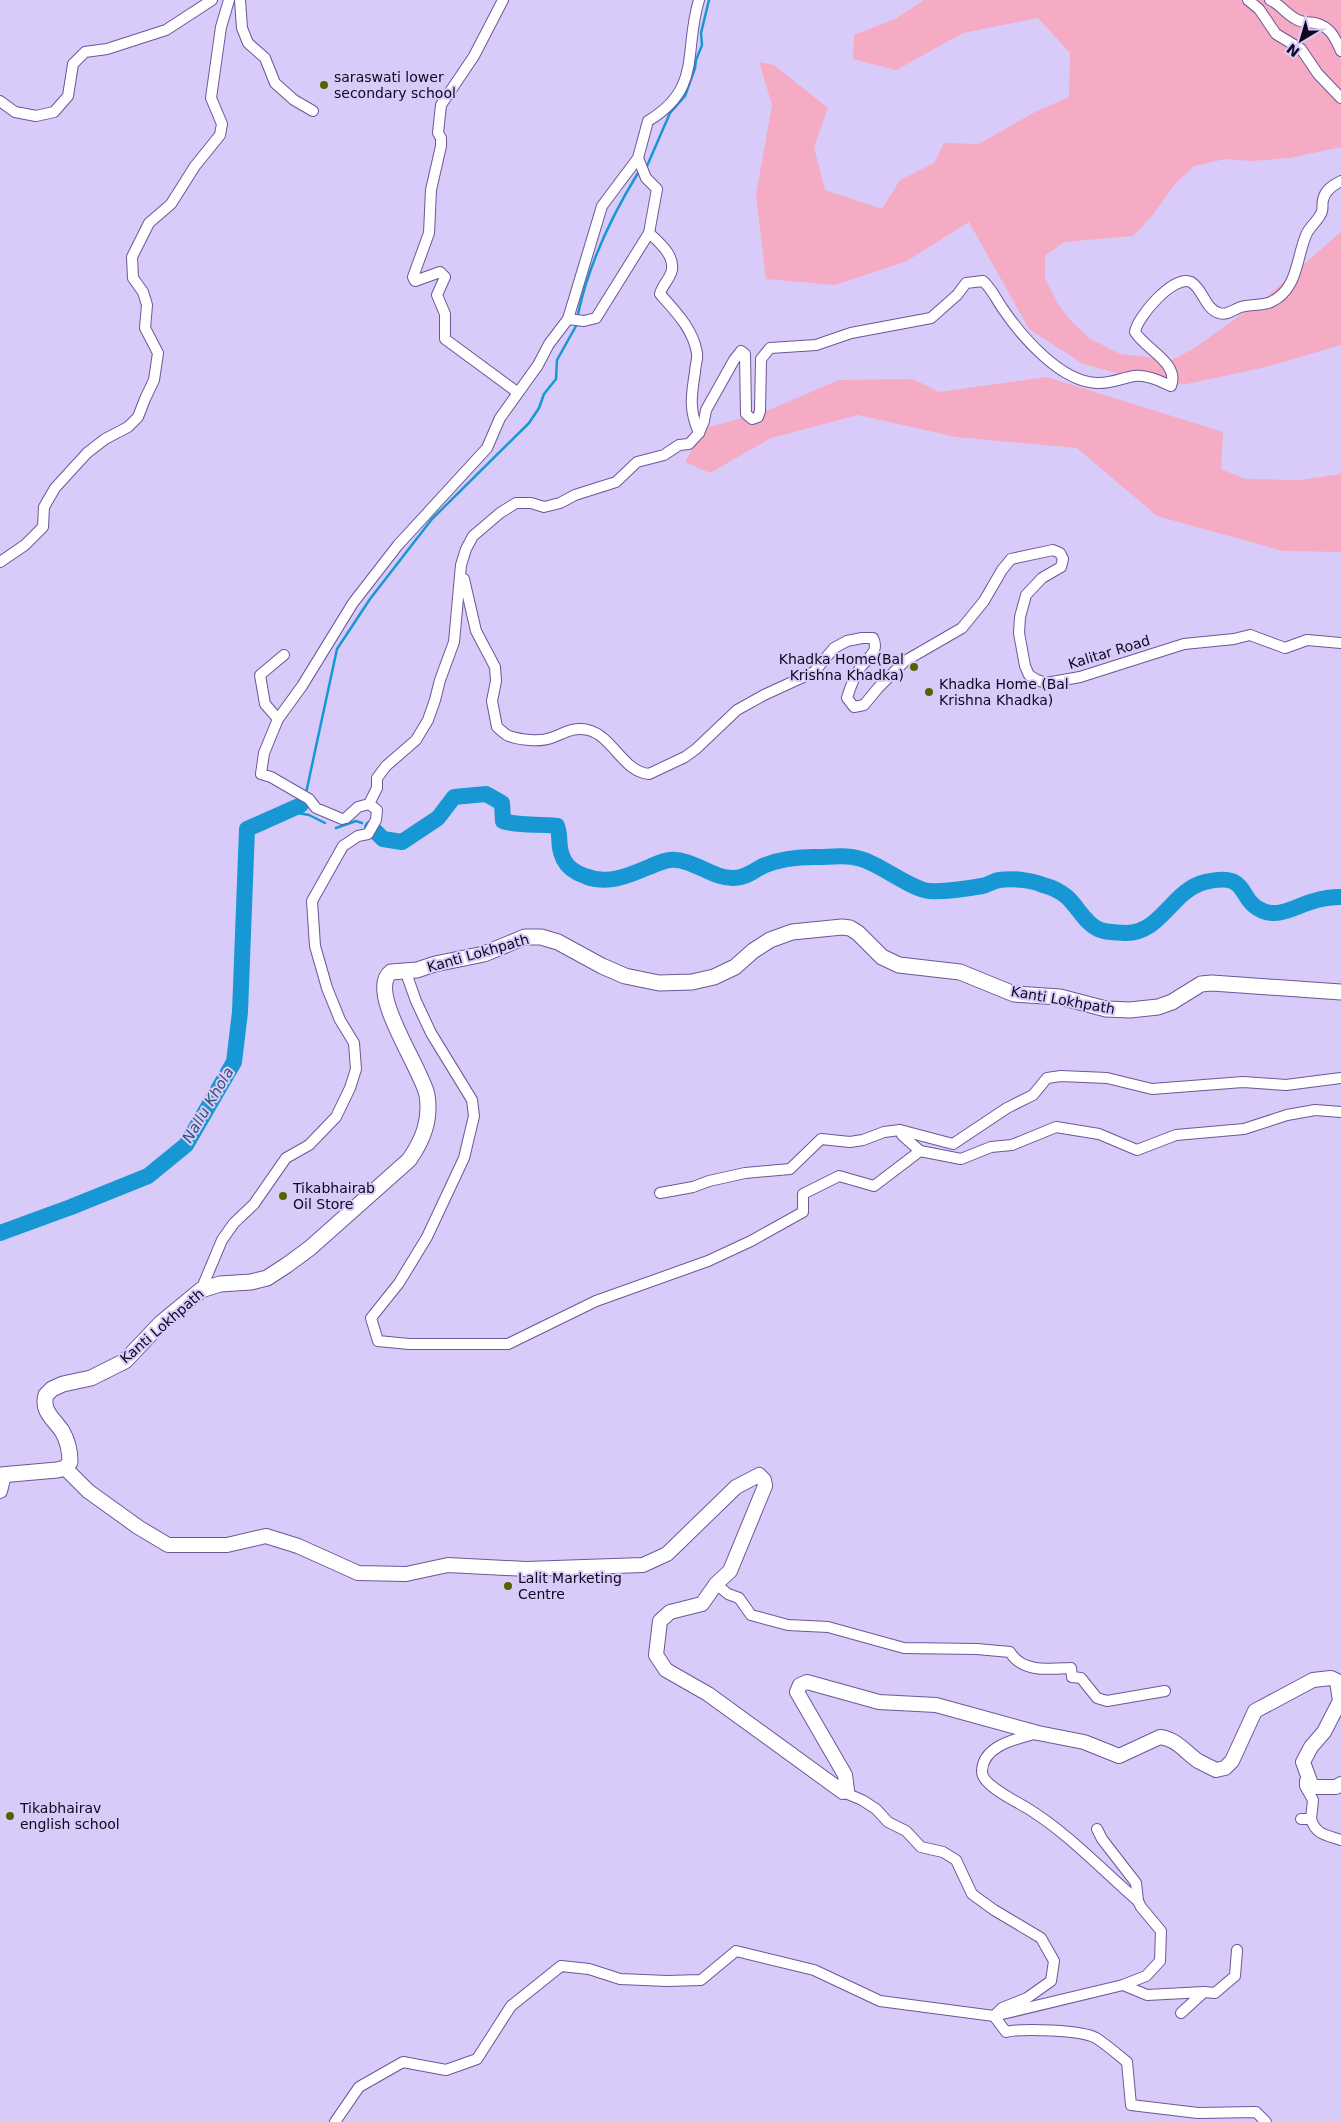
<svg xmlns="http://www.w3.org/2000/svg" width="1341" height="2122" viewBox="0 0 1341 2122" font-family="'DejaVu Sans',sans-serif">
	<rect width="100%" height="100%" fill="#d8cbf9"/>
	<g fill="#f6abc4">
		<path d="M924 0H1341V147L1290 158 1251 161 1225 159 1194 166 1175 184 1152 216 1133 236 1064 242 1045 256V279L1058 304 1072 322 1089 338 1120 354 1172 360 1193 349 1266 297 1341 232V345L1266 367 1187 384 1160 385 1083 364 1029 329 969 222 907 261 835 285 766 279 756 195 772 105 759 62 774 65 828 108 814 147 825 190 882 209 900 180 934 163 944 143 979 144 1033 113 1069 97 1070 53 1038 18 963 33 896 70 853 59 854 35 895 19Z"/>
		<path d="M1047 377 1223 432 1221 469 1245 479 1300 480 1341 474V552L1283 551 1157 516 1077 448 956 437 858 415 771 438 710 473 685 462 705 428 762 413 839 380 913 379 939 392Z"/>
	</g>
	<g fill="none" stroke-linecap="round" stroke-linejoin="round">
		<g stroke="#1897d5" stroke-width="2.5">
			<path d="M647 166 670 113 685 96 695 68 696 60 702 45 701 33 709 0"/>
			<path d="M578 314C589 263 611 217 638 173"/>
			<path d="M306 793 337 649 370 599 432 519 529 423 539 408 544 394 556 379 557 360 576 326"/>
			<path d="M287 811 309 815 325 823"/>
			<path d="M336 828 356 821 362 823"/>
		</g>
		<g stroke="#1897d5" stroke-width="16">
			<path d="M372 828 383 839 402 842 438 818 454 797 486 794 502 803 503 821C522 827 538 823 557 826 562 839 556 845 564 860 568 868 576 873 585 876 607 885 628 876 649 867 656 864 662 861 670 860 693 858 712 879 734 878 746 878 753 871 763 866 779 859 798 857 815 857 831 857 850 854 864 860 882 866 913 890 929 891 946 892 965 889 982 886 988 885 993 881 999 880 1013 878 1031 880 1043 885 1051 887 1061 892 1067 897 1078 907 1084 922 1098 929 1106 933 1116 932 1125 933 1161 934 1172 890 1205 882 1251 871 1236 900 1263 911 1280 918 1298 905 1314 901 1323 898 1332 897 1341 897"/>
			<path d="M0 1233 71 1207 148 1176 186 1145 234 1062 240 1012 247 829 301 805"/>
		</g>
		<g stroke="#6d5699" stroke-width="12">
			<g id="street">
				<path d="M240 0 242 28 248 43 265 58 275 83 294 100 313 111"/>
				<path d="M503 0 474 56 441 105 438 133 441 138V146L431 190 429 233 413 277 415 281 440 272 445 277 437 295 445 314V339L517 392"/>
				<path d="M699 0C683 52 703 88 648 121L638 158 602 206 568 319 549 344 538 365 500 418 487 448 398 545 353 603 302 686 278 719 264 753 261 774 271 777 309 799 316 808 342 819 346 818 358 807 369 804 377 788V778L386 766 416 740 428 720 435 700 440 680 454 642 461 565 466 549 473 536 500 513 516 503H531L544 507 560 503 575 495 616 482 637 462 664 455 679 445 689 444 699 433 704 421 706 410 734 360 741 351 745 354 746 414 752 419 758 417 760 411 761 359 770 348 816 345 851 333 931 318 957 295 966 283 983 281C992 289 996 299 1003 309 1022 337 1061 382 1097 383 1110 384 1122 378 1134 376 1146 374 1160 381 1171 386 1180 363 1145 349 1135 332 1137 317 1174 274 1191 282 1203 289 1205 309 1219 313 1227 316 1234 309 1241 307 1250 304 1262 306 1271 302 1299 289 1296 256 1307 233 1311 225 1320 219 1322 211 1323 208 1322 203 1323 200 1325 190 1333 185 1341 181"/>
				<path d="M1248 0 1259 9 1276 34 1301 49 1318 74 1341 98"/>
				<path d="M1270 0C1280 4 1286 14 1296 19 1302 23 1308 22 1315 23 1331 27 1335 38 1341 51"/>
				<path d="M0 101 15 112 36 116 54 112 68 96 73 64 85 52 107 49 166 30 212 0"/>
				<path d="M649 233C659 242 677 257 671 273 668 281 662 286 660 294 676 312 693 329 697 353 698 359 695 366 695 372 691 397 689 410 699 433"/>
				<path d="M568 319 584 321 596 318 649 233 657 189 646 178 638 158"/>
				<path d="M0 562 25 545 43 527 44 507 55 488 87 453 105 439 128 427 138 417 145 399 154 380 158 353 145 328 147 305 143 292 133 278 132 257 149 223 171 204 195 166 220 135 222 124 211 98 221 27 229 0"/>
				<path d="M464 579 476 631 495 667 496 681 492 701 497 727C501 730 504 734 509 736 520 740 540 742 551 738 563 734 574 726 588 730 613 736 623 772 649 774L685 757 696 749 737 710 764 695 814 672 834 648 847 641 862 638H873C880 652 867 658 860 668 854 677 850 688 847 698L854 707 864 705 878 688 905 661 962 628 984 601 1002 570 1011 559 1053 550 1060 553 1063 559 1061 567 1042 578 1026 595 1020 617 1019 633 1025 666 1029 675 1037 680 1046 683 1080 677 1184 644 1234 639 1250 635 1285 648 1307 640 1341 643"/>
				<path d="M278 719 265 704 260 675 284 655"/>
				<path d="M405 970 416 1001 431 1033 472 1100 474 1116 464 1158 427 1237 399 1283 371 1318 378 1341 409 1344H508L596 1301 708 1261 751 1241 803 1212V1194L839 1176 874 1186 920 1151 961 1159 991 1147 1012 1145 1056 1127 1099 1134 1137 1150 1176 1135 1244 1129 1287 1115 1315 1110 1341 1112"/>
				<path d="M900 1130 902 1135 920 1151"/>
				<path d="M660 1193 693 1187 709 1181 745 1173 790 1169 821 1139 850 1142 863 1140 884 1132 900 1130 953 1144 1007 1108 1033 1095 1047 1078 1061 1076 1107 1078 1152 1089 1243 1082 1286 1085 1341 1078"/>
				<path d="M201 1290 222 1240 234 1223 254 1204 286 1158 309 1145 336 1117 350 1088 356 1069 354 1043 340 1020 327 988 315 946 312 901 343 846 358 836 368 834 376 820 377 810 369 804"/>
				<path d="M716 1584 728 1594 739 1598 751 1615 788 1625 828 1627 904 1648 977 1649 1010 1652C1022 1673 1050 1669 1071 1668L1072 1677 1081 1678 1097 1698 1107 1701 1165 1691"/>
				<path d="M843 1792 862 1800 876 1809 888 1822 906 1831 921 1847 943 1852 956 1860 972 1894 994 1910 1041 1938 1054 1961 1051 1981 1027 1998 1002 2008 994 2016 1006 2032C1022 2028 1082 2030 1096 2038 1107 2045 1117 2054 1127 2062L1131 2105 1198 2113 1256 2112 1266 2122"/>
				<path d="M1301 1819H1311L1313 1800 1305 1786V1781"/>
				<path d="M1311 1819C1316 1835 1326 1835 1341 1840"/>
				<path d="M1097 1829 1102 1839 1136 1883 1138 1901"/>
				<path d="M1123 1985 1147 1995 1204 1992 1181 2013"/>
				<path d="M1204 1992 1215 1993 1235 1976 1237 1950"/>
				<path d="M335 2122 359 2087 403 2062 446 2070 477 2059 511 2006 561 1966 589 1969 620 1979 667 1981 701 1980 736 1951 814 1970 880 2001 994 2016 1123 1985 1146 1976 1160 1961 1161 1931 1141 1907 1138 1901C1102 1870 1068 1833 1027 1808 1016 1801 981 1785 982 1771 983 1745 1017 1739 1037 1733"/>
			</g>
		</g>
		<g stroke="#6d5699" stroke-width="16">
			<g id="secondary">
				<path d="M65 1468 88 1491 138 1527 168 1545H227L266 1536 298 1546 358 1573 406 1574 448 1565 526 1569 643 1565 667 1554 736 1487 759 1475 764 1480 765 1486 730 1571 716 1584 702 1604 670 1612 660 1621 656 1655 666 1670 708 1694 843 1792 847 1790 845 1775 797 1692 800 1685 807 1682 879 1702 936 1705 1038 1733 1084 1742 1119 1756 1160 1737C1177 1739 1185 1752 1198 1761 1204 1764 1210 1767 1216 1770L1225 1768 1232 1761 1255 1711 1313 1680 1331 1678 1337 1681 1340 1701 1324 1732 1311 1747 1303 1762 1312 1787H1336L1341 1784"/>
				<path d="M0 1491 4 1475"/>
			</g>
		</g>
		<g stroke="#6d5699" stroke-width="17">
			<path id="primary" d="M0 1475 57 1470 65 1468 70 1462C70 1450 68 1441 62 1431 54 1419 41 1411 46 1395L52 1389 63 1384 91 1378 125 1361 161 1323 201 1290 220 1284 251 1282 267 1278 287 1265 310 1248 409 1160C423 1140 431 1120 427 1095 422 1069 366 991 391 972L417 970 435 964 484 954 525 937H541L558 942 602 966 625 976 659 983 692 982 714 977 735 967 753 951 770 940 792 932 842 927 850 928 858 933 882 957 899 965 960 972 1014 994 1060 997 1106 1009 1130 1010 1158 1007 1172 1002 1201 984 1212 983 1341 992"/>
		</g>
		<use href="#street" stroke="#fff" stroke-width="10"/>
		<use href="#secondary" stroke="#fff" stroke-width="14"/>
		<use href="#primary" stroke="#fff" stroke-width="15"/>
	</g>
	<g fill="#566202" stroke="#d8cbf9" stroke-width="2">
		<circle cx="324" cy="85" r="5"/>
		<circle cx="914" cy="667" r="5"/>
		<circle cx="929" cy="692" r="5"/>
		<circle cx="283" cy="1196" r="5"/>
		<circle cx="508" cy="1586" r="5"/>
		<circle cx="10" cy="1816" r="5"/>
	</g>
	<g text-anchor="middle" stroke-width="4" stroke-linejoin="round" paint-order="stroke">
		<g font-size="14" fill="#100620" stroke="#d8cbf9" text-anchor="start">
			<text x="334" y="82">saraswati lower<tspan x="334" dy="16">secondary school</tspan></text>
			<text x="904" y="664" text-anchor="end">Khadka Home(Bal<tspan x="904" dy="16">Krishna Khadka)</tspan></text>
			<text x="939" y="689">Khadka Home (Bal<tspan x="939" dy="16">Krishna Khadka)</tspan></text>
			<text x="293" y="1193">Tikabhairab<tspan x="293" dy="16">Oil Store</tspan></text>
			<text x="518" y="1583">Lalit Marketing<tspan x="518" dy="16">Centre</tspan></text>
			<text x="20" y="1813">Tikabhairav<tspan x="20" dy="16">english school</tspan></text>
		</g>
		<g font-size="14" fill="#100620" stroke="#d8cbf9">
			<text transform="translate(1109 652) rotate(-17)" y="5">Kalitar Road</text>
			<text transform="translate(478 953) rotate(-16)" y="5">Kanti Lokhpath</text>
			<text transform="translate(1063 1000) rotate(10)" y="5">Kanti Lokhpath</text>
			<text transform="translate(162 1326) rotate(-41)" y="5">Kanti Lokhpath</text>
		</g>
		<g font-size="15" font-style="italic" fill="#2b5772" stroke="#d8cbf9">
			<text transform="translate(208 1105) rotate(-59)" y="5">Nallu Khola</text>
		</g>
	</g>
	<g transform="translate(1301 40) rotate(218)" stroke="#d8cbf9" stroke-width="4" paint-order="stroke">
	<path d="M0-4L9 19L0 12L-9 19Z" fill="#100620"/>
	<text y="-8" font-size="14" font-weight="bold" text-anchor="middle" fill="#100620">N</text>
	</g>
</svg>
